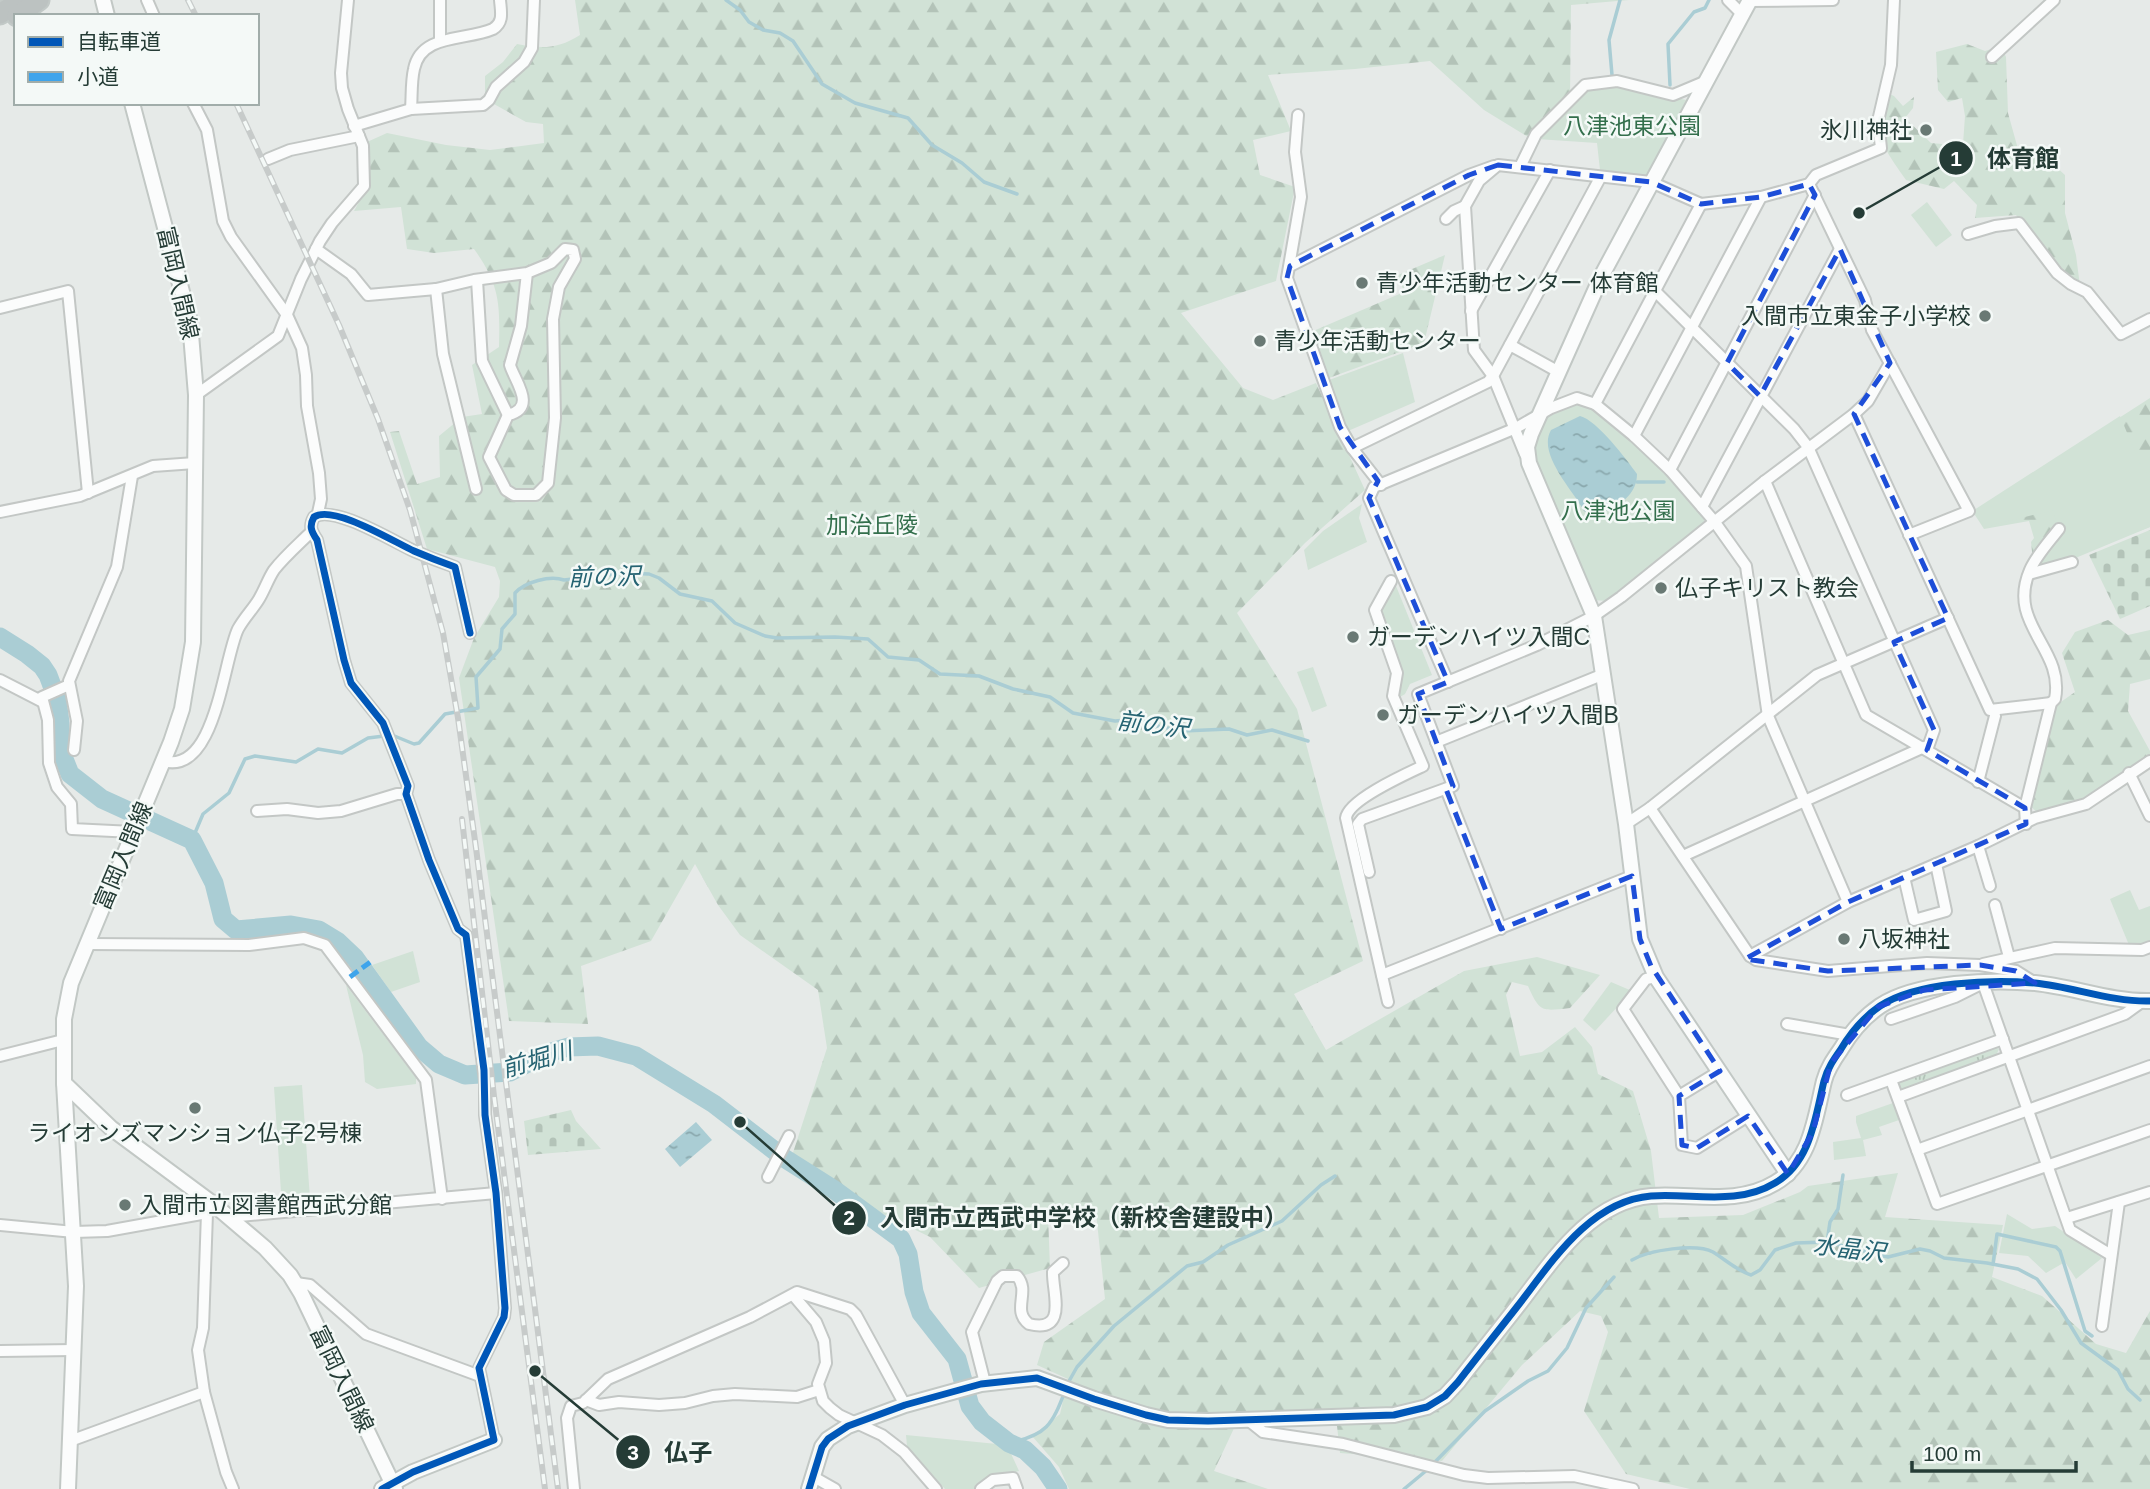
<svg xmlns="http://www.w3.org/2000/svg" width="2150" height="1489" viewBox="0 0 2150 1489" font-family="Arial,'Noto Sans JP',sans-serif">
	<defs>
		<pattern id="grass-tufts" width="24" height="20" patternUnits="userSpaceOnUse" patternTransform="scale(1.75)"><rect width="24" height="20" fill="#d1e2d6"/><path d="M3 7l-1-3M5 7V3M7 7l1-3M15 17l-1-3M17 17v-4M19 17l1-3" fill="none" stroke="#b3c3b8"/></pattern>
		<pattern id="forest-firs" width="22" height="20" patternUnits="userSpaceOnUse" patternTransform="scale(1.75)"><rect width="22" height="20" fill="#d1e2d6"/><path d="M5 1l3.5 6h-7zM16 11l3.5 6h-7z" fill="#b3c3b8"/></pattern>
		<pattern id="cemetery-stones" width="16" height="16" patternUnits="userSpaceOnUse" patternTransform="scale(1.75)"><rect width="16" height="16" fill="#d1e2d6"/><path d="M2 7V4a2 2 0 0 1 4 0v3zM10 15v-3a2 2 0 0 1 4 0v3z" fill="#b3c3b8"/></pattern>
		<pattern id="water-ripples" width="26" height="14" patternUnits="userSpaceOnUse" patternTransform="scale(1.75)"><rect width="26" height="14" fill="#aacdd4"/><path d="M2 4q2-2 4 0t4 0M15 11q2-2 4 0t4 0" fill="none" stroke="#8aa8ad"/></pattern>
	</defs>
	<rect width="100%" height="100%" fill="#e6eae8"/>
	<path fill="url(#grass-tufts)" d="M1993 1046 1999 1049 1996 1056 1902 1091 1897 1084 1899 1081Z"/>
	<g fill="url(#forest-firs)">
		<path d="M575 0H1629L1571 5 1570 100 1528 137 1484 110 1430 61 1355 69 1268 75 1291 131 1253 140 1260 175 1295 187 1276 281 1181 313 1243 388 1273 400 1316 383 1365 490 1305 543 1237 613 1297 709 1363 961 1294 994 1326 1050 1464 971 1537 957 1600 975 1570 1008C1542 1011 1540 1013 1528 986L1512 982 1506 995 1520 1056 1542 1052 1575 1027 1592 1047 1598 1074 1633 1091 1651 1151 1659 1218 1743 1215 1800 1192 1808 1186 1898 1173 1885 1217 2003 1225 1992 1277 2042 1296 2096 1344 2126 1353 2150 1311V1489H1690L1626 1474 1584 1411 1608 1332 1601 1316 1580 1311 1522 1365 1442 1461 1340 1453 1337 1426 1236 1424 1214 1471 1268 1489H1069L1059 1467 1032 1436 1060 1414 1068 1379 1037 1365 1044 1342 1105 1299 1096 1212 1048 1215 1050 1268 979 1288 930 1237 788 1168 827 1048 818 990 740 935 718 905 695 864 651 941 581 966 588 1024 509 1021 459 678 474 638 499 597 500 581 495 567 427 549 390 432 399 431 417 484 440 477 439 436 462 417 482 414 472 365 499 347C500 304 500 285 474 249L434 253 407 249 401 207 354 211 365 191 367 142 387 133 446 145 490 150 544 143 543 124 526 122 485 99V76L503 62 517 44C542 49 558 49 580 35Z"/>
		<path d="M1967 44 1985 51 2001 46 2006 57 2008 113 2018 149 2054 165 2065 175V213L2076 255 2080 286 2060 272 2016 215 1975 218 1977 205 1954 181 1944 189 1906 180C1880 143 1875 138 1887 93L1894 96 1903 106 1914 97 1913 108 1905 118 1931 143 1942 144 1949 152 1963 144 1965 116 1962 98 1948 102 1938 90 1936 52Z"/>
		<path d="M1445 255 1424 343 1329 378 1311 332 1404 292 1398 275Z"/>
		<path d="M2150 398V527L2034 570 2031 542 2034 538 2029 521 1984 529 1973 512Z"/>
		<path d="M2108 620 2128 635 2150 630V679L2130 684 2128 711 2150 751V756L2081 800 2037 812 2031 807 2052 716 2058 704 2075 692 2062 653 2075 632Z"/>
	</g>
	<g fill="url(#cemetery-stones)">
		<path d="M2150 530V606L2120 619 2089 555Z"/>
		<path d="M571 1110 576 1121 601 1149 528 1155 524 1121Z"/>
	</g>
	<g fill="#d1e2d6">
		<path d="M1618 84 1686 100 1649 176 1600 170 1597 143 1537 139 1587 87Z"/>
		<path d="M1927 202 1952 235 1936 247 1911 215Z"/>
		<path d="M1403 353 1415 402 1348 431 1329 380Z"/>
		<path d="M1581 403C1627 419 1672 480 1704 516V522L1607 601 1592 600 1535 463 1534 448 1546 417Z"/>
		<path d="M2120 416 2144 473 2150 472V527L2061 564 2033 568 2029 565 2037 543 2058 528 2053 510 1984 527 1974 510Z"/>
		<path d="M1362 504 1359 518 1367 542 1308 570 1304 550 1323 531Z"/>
		<path d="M1394 581 1432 675 1410 684 1405 694 1400 697 1375 610Z"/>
		<path d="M1313 667 1327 706 1312 712 1297 672Z"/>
		<path d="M2130 890 2139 910 2150 906V943L2129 945 2110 899Z"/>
		<path d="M413 951 420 982 391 992 372 965Z"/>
		<path d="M1611 982 1632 991 1595 1031 1583 1020Z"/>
		<path d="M346 985 416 1078V1084L377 1089 365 1082 363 1055Z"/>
		<path d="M302 1085 310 1199 306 1205 282 1207 274 1087Z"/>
		<path d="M1893 1103 1899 1120 1879 1127 1882 1135 1863 1140 1866 1156 1834 1160 1833 1142 1861 1138 1856 1122V1116Z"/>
		<path d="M2007 1214 2032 1229 2055 1226 2102 1258 2076 1279 2065 1262 2046 1273 2028 1256 1999 1253Z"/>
		<path d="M906 1435 1007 1445 1019 1471 989 1479 977 1489H945L907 1446Z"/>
	</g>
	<g fill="url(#water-ripples)">
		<path d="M1580 416C1597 420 1627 460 1637 474 1637 498 1613 510 1592 515L1584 511C1573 490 1537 454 1551 430Z"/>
		<path d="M696 1122 712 1140 680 1167 665 1149Z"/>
	</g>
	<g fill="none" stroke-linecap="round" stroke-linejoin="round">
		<g stroke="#aacdd4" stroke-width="3.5">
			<path d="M726 0 740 10 749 22 763 30 780 33 793 41 822 84 855 103 908 118 932 145 962 163 984 182 1017 194"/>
			<path d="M1612 75 1609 40 1620 0"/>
			<path d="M1670 85 1668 44 1694 12 1705 8 1709 0"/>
			<path d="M1637 482H1664"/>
			<path d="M192 840 203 814 229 793 245 759 255 756 296 762 318 749 342 753 368 738 392 735 414 744 419 743 445 714 478 708 476 677 500 649 502 629 515 614V593C525 582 550 575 564 580L624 573 649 574 659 578 680 594 712 601 735 623 765 636 777 638 835 637 868 639 888 657 919 660 940 674 979 676 1013 689 1050 697 1073 713 1115 721 1139 719 1147 724 1183 731 1229 729 1247 735 1272 730 1308 741"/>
			<path d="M1827 1242 1830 1222 1838 1209 1843 1175"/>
			<path d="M1632 1260C1649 1250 1696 1243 1713 1252 1726 1260 1736 1270 1751 1275L1760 1270 1775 1250 1796 1243 1827 1242 1888 1257 1920 1249 1930 1251 1944 1258 1987 1263 2018 1269 2037 1279 2061 1310 2081 1343 2118 1370 2128 1389 2140 1400"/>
			<path d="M1993 1264 1997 1234 2056 1247 2060 1251 2085 1331 2092 1336"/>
			<path d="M1068 1383 1077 1367 1114 1326 1187 1266 1203 1262 1228 1245 1282 1221 1321 1185 1335 1176"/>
			<path d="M1009 1443C1047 1435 1052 1425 1065 1391"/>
			<path d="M1433 1464 1485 1411 1528 1381 1548 1371 1567 1348 1586 1308 1614 1277"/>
			<path d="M1404 1489 1427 1470"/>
		</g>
		<path stroke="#aacdd4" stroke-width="19" d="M0 637 27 654 42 666 48 675 57 699 60 723V749L70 774 102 799 192 840 214 883 223 919 236 930 291 925 319 930 337 941 355 958 419 1047 439 1064 465 1075 510 1072 548 1053 568 1047 598 1046 636 1056 714 1104 784 1158 833 1189 901 1239 908 1254 914 1292 921 1313 957 1359 970 1406 982 1422 1009 1443 1025 1450 1043 1467 1058 1489"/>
		<g stroke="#c3c7c5" stroke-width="14">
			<g id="street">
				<path d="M147 0 154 16"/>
				<path d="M440 0V41"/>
				<path d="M1728 0 1742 14"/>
				<path d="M1749 1 1833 0"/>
				<path d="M1992 57 2054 0"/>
				<path d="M193 103 207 130 223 221 231 237 287 315 302 348 306 375 307 406 319 473 321 499 318 513"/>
				<path d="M411 109C412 96 411 82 414 69 421 33 466 41 493 29 504 22 501 12 500 0"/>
				<path d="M1298 115 1295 152 1301 197 1287 278 1340 427 1352 448 1381 485"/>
				<path d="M354 126 411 109 483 105 489 100 496 87 524 62 532 48 534 0"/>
				<path d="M268 159 290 150 359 136"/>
				<path d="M1520 167 1536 134 1585 85 1617 81 1673 95 1704 82"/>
				<path d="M1809 184 1865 300 1872 330 1969 511 1909 535"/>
				<path d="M1446 219 1454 211 1465 206"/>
				<path d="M1968 234 1995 226 2019 223 2057 273 2071 284 2087 292 2121 334 2150 319"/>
				<path d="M316 249 351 274 368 295 436 289 474 280 527 273 521 326 510 365C514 380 538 408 508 415L489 457 506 490 514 495H536L548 483 555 418 553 319 559 287 575 259 573 250 565 249 551 263 527 273"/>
				<path d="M1290 266 1469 175 1494 166"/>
				<path d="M477 280 482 361 508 415"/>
				<path d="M436 289 443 354 476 489"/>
				<path d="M1656 292 1794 429 1808 447 1934 730 1927 750"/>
				<path d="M0 308 68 291 88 493"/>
				<path d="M1471 311 1550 170"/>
				<path d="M1510 345 1557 371"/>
				<path d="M196 395 278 336 301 279 320 241 332 223 364 186 363 146 348 109 342 88 341 73 348 0"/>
				<path d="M1595 404 1701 204"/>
				<path d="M1854 414 1990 710 2051 703"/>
				<path d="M1634 436 1761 197"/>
				<path d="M1352 448 1488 382 1493 376 1600 178"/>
				<path d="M1525 454 1493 376 1474 350 1465 206 1479 181 1498 165 1651 182 1701 204 1761 197 1809 184 1816 175 1881 148 1878 121 1891 65 1894 0"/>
				<path d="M1670 470 1815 195"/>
				<path d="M1765 481 1866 715 2025 808 2026 824"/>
				<path d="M1702 507 1840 249"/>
				<path d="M0 512 80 496 153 466 195 463"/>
				<path d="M2029 574 2072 562"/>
				<path d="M470 633 455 567C441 562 428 557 414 551 394 542 333 504 314 517 309 526 311 531 317 540L344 660 351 683 383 723 408 786 406 794 429 860 458 929 466 935 467 942 485 1081V1115L496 1193 505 1308 504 1317 479 1368 494 1440"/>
				<path d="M0 680 43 702"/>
				<path d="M1448 682 1369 498 1374 487 1516 428 1551 408 1577 398 1595 404 1634 436 1670 470 1714 521 1746 566 1768 716 1848 902"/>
				<path d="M69 685 42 697 48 720 49 763 57 787 71 804 72 829 133 832"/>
				<path d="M1436 742 1604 674"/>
				<path d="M74 750 77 721 69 681 117 567 132 476"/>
				<path d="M163 761C216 776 223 660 238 629 244 618 253 609 259 599 265 589 268 579 274 570 285 556 299 544 311 532"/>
				<path d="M2129 773 2150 816"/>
				<path d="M1978 782 1995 716"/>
				<path d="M1446 789 1501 929"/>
				<path d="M1650 808 1750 956 1756 960 1828 971 1927 963 1980 965 2016 971 2035 983"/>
				<path d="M2025 808 2051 703 2055 699C2065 648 2006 625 2030 570 2036 556 2049 542 2059 529"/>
				<path d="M257 811 287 809 318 813 341 811 397 794H406"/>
				<path d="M1626 824 1650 808 1817 675 1948 618"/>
				<path d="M1978 846 1990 886"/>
				<path d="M1683 856 1924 747"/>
				<path d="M1369 872 1358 824 1362 819 1453 786 1418 694 1537 645 1594 616 1621 597 1765 481 1854 414 1868 401 1890 363"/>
				<path d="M1904 877 1914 920 1946 911 1936 864"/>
				<path d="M1995 905 2009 957"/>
				<path d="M87 944 249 945 304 938 325 945 426 1080 442 1199"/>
				<path d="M1750 956 1848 902 1978 846 2035 818 2086 804 2150 761"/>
				<path d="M1983 964 2055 948 2142 950 2150 947"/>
				<path d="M1382 975 1632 876"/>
				<path d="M1656 977 1646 979 1623 1009 1679 1096"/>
				<path d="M1388 1002 1346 818C1348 800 1406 774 1423 766L1393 696 1397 673 1375 610 1391 581"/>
				<path d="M1891 1019 1955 997 1983 983 2070 1230 2111 1255"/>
				<path d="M1787 1024 1850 1035"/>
				<path d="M0 1056 63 1040"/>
				<path d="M1720 1071 1679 1096 1682 1145 1697 1148 1748 1116"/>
				<path d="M1891 1080 1937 1204 2150 1130"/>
				<path d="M1847 1095 2003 1039"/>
				<path d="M1898 1097 2125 1014 2143 1001"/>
				<path d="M1917 1150 2150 1066"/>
				<path d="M768 1177 789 1136"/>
				<path d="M207 1213 203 1328 198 1350 204 1392 226 1472 233 1489"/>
				<path d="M229 1217 496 1193"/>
				<path d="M2067 1218 2150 1192"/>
				<path d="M0 1225 74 1232 107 1231 207 1213 209 1208"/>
				<path d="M296 1283 310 1285 366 1334 480 1376"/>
				<path d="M793 1295 816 1322 824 1341 826 1363 818 1384 823 1401 830 1408 839 1415 882 1435 904 1452 936 1489"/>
				<path d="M2102 1326 2119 1202"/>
				<path d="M0 1351 74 1350"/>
				<path d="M985 1383 972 1332 997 1281 1003 1276H1017C1031 1292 1011 1310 1029 1324 1069 1334 1052 1291 1053 1272L1063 1263"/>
				<path d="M586 1400 599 1405 619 1402 659 1405 685 1403 713 1396 735 1394 797 1397 819 1390"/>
				<path d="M1248 1420 1263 1432 1343 1444 1464 1475 1488 1478 1574 1476 1633 1489"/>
				<path d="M70 1441 204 1392"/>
				<path d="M812 1476 835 1489"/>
				<path d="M574 1489 567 1418 571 1406 583 1403 608 1379 750 1317 797 1292 850 1309 856 1315 905 1405"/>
				<path d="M981 1489 993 1480 1013 1478 1017 1489"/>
			</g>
		</g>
		<g stroke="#c2c8c5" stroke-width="18">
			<g id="secondary">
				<path d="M103 0 107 16"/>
				<path d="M1750 0 1602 275 1531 434 1527 447 1529 463 1594 616 1626 824 1640 939 1656 977 1788 1174"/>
				<path d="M132 103 190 322 196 395 193 642 182 709 171 742 71 983 64 1019V1083L111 1128 212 1203 265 1248 290 1275 301 1293 395 1489"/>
				<path d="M64 1083 76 1286 68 1489"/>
				<path d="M382 1489 413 1472 494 1440"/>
				<path d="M809 1489 822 1447 828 1439 848 1426 905 1405 981 1384 1037 1378 1094 1399 1146 1415 1168 1420 1208 1421 1394 1415 1427 1407 1445 1396 1458 1382C1478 1356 1499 1330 1520 1303 1553 1260 1591 1201 1651 1196 1693 1193 1737 1206 1775 1183 1811 1162 1815 1118 1824 1081 1827 1069 1834 1059 1841 1049 1851 1032 1864 1017 1880 1006 1916 982 1992 979 2035 983 2074 987 2111 1002 2150 1001"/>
			</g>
		</g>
		<g stroke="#c2c9c7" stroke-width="23">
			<g id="highway">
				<path d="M0 14 21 0"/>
				<path d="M17 16 39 0"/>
			</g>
		</g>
		<use href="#street" stroke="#fbfcfc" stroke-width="10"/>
		<use href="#secondary" stroke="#fbfcfc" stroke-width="14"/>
		<use href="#highway" stroke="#bcc2c1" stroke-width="19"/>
		<g stroke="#c7cbca" stroke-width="6">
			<g id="rail">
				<path d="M188 0 196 16"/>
				<path d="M236 103 339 325 378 419 410 510 443 633 458 718 476 848 558 1489"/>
				<path d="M462 819 494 1096 545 1489"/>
			</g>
		</g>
		<use href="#rail" stroke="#f4f9f7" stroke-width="3.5" stroke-dasharray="10" stroke-linecap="butt"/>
		<path stroke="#3ea4eb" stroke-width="5" stroke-dasharray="10 5" stroke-linecap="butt" d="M350 977 373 960"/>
		<g stroke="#f4f9f7" stroke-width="11">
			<g id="cycleway">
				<path d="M382 1489 413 1472 494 1440 479 1368 504 1317 505 1308 496 1193 485 1115 484 1070 466 935 458 929 429 860 406 794 408 786 383 723 351 683 344 660 317 540C311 531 309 526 314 517 333 504 394 542 414 551 428 557 441 562 455 567L470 633"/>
				<path d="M809 1489 822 1447 828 1439 848 1426 905 1405 981 1384 1037 1378 1094 1399 1146 1415 1168 1420 1208 1421 1394 1415 1427 1407 1445 1396 1458 1382C1478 1356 1499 1330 1520 1303 1553 1260 1591 1201 1651 1196 1693 1193 1737 1206 1775 1183 1811 1162 1815 1118 1824 1081 1827 1069 1834 1059 1841 1049 1851 1032 1864 1017 1880 1006 1916 982 1992 979 2035 983 2074 987 2111 1002 2150 1001"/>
			</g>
		</g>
		<use href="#cycleway" stroke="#0057b8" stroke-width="7"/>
	</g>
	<path fill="none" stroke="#1d4ed8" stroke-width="5" stroke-dasharray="14 9" stroke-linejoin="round" d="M1498 165 1651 182 1701 204 1761 197 1809 184 1815 195 1727 363 1760 396 1840 249 1890 363 1854 414 1948 618 1894 642 1934 730 1927 750 2025 808 2026 824 1848 902 1745 959 1828 971 1980 965 2016 971 2035 983 1924 990 1878 1007 1831 1063 1813 1132 1788 1174 1748 1116 1697 1148 1682 1145 1679 1096 1720 1071 1651 966 1640 939 1632 876 1501 929 1446 789 1453 786 1418 694 1448 682 1369 498 1378 481 1340 427 1287 278 1290 266 1469 175Z"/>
	<g fill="#697974" stroke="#f4f9f7" stroke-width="2.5">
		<circle cx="1926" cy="130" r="7"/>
		<circle cx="1362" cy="283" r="7"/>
		<circle cx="1985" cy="316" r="7"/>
		<circle cx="1260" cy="341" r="7"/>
		<circle cx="1661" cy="588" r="7"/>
		<circle cx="1353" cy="637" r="7"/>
		<circle cx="1383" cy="715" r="7"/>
		<circle cx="1844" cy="939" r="7"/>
		<circle cx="195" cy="1108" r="7"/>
		<circle cx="125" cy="1205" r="7"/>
	</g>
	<g text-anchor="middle" stroke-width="5" stroke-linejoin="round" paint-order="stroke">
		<g font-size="23" fill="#336f4c" stroke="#f4f9f7">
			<text x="1632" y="134">八津池東公園</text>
			<text x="1618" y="519">八津池公園</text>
			<text x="872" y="533">加治丘陵</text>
		</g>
		<g font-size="23" fill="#253c36" stroke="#f4f9f7" text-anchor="start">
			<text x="1912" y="138" text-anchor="end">氷川神社</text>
			<text x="1376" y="291">青少年活動センター 体育館</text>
			<text x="1971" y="324" text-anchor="end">入間市立東金子小学校</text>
			<text x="1274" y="349">青少年活動センター</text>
			<text x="1675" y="596">仏子キリスト教会</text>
			<text x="1367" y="645">ガーデンハイツ入間C</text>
			<text x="1397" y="723">ガーデンハイツ入間B</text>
			<text x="1858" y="947">八坂神社</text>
			<text x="195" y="1141" text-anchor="middle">ライオンズマンション仏子2号棟</text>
			<text x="139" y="1213">入間市立図書館西武分館</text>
		</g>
		<g font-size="23" fill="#253c36" stroke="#f4f9f7">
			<text transform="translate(178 283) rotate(77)" y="8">富岡入間線</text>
			<text transform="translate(123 856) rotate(-67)" y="8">富岡入間線</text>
			<text transform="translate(342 1379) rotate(64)" y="8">富岡入間線</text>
		</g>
		<g font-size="24" font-style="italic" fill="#256372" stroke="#f4f9f7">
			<text transform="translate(604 577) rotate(-1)" y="8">前の沢</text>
			<text transform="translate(1153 725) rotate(7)" y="8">前の沢</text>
			<text transform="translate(537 1060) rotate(-16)" y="8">前堀川</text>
			<text transform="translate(1849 1249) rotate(7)" y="8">水晶沢</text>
		</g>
	</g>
	<path fill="none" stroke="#253c36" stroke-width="2.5" d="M1859 213L1956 158M740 1122L849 1218M535 1371L633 1452"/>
	<g fill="#253c36" stroke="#f4f9f7" stroke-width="2.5">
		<circle cx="1859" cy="213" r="7"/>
		<circle cx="740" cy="1122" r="7"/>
		<circle cx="535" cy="1371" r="7"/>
		<circle cx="1956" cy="158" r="18"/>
		<circle cx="849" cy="1218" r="18"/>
		<circle cx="633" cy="1452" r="18"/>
	</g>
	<g font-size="21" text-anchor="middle" font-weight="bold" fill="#fff">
		<text x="1956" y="166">1</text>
		<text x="849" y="1225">2</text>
		<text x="633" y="1460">3</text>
	</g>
	<g font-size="24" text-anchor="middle" font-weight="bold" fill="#253c36" stroke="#f4f9f7" stroke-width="5" stroke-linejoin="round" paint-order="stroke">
		<text x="2023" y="167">体育館</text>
		<text x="1084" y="1226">入間市立西武中学校（新校舎建設中）</text>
		<text x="688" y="1461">仏子</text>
	</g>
	<rect x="14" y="14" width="245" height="91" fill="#f4f9f7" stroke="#a1adaa" stroke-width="2"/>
	<rect x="28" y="37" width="35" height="10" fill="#0057b8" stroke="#a1adaa" stroke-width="2"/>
	<text x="77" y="49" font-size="21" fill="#253c36">自転車道</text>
	<rect x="28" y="72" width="35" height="10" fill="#3ea4eb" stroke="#a1adaa" stroke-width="2"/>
	<text x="77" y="84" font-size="21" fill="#253c36">小道</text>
	<path d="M1912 1461v10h164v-10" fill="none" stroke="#253c36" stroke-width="3.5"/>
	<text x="1923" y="1461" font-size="21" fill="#253c36" stroke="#f4f9f7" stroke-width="5" paint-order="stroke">100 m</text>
</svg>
